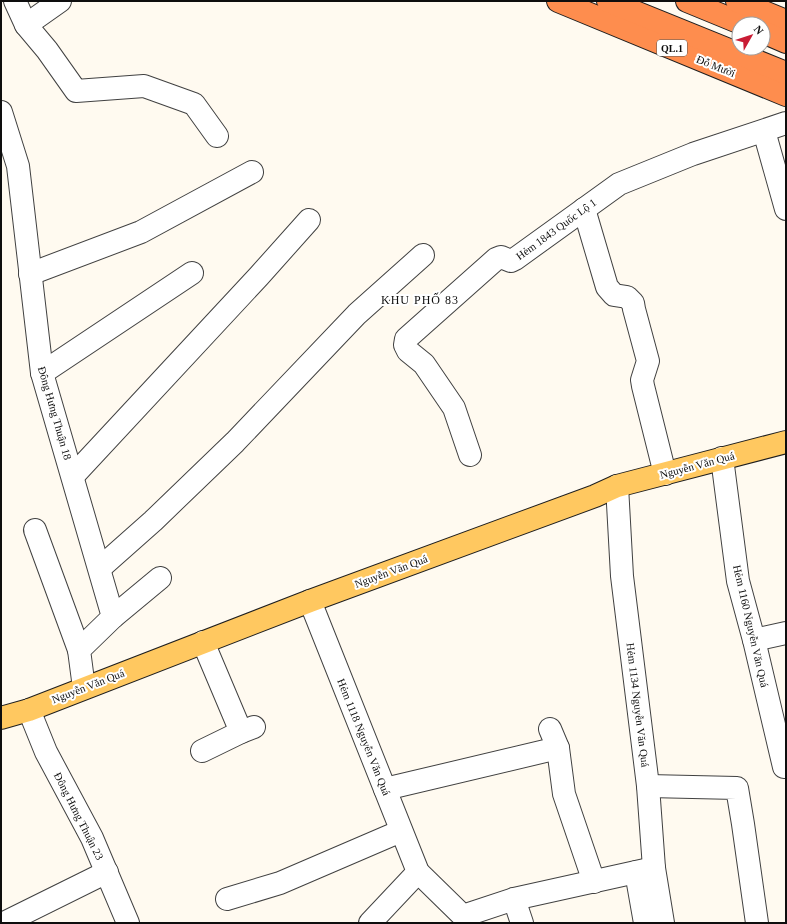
<svg xmlns="http://www.w3.org/2000/svg" width="787" height="924" viewBox="0 0 787 924" font-family="'Times New Roman',serif">
	<rect width="100%" height="100%" fill="#fffaf0"/>
	<g fill="none" stroke-linecap="round" stroke-linejoin="round">
		<g stroke="#414141" stroke-width="24">
			<g id="minor">
				<path d="M15 1 26 25"/>
				<path d="M60 1 26 25 47 50 76 91 144 86 194 104 217 136"/>
				<path d="M1 112 18 166 42 373 113 617 79 650 84 688"/>
				<path d="M764 131 786 209"/>
				<path d="M584 209 607 287 614 295 627 297 633 303 634 309 648 361 642 380 643 386 665 474"/>
				<path d="M30 274 141 232 252 172"/>
				<path d="M42 373 192 273"/>
				<path d="M470 455 454 408 424 364 408 351 405 345 406 339 496 259 501 257 511 261 515 259 619 184 693 154 786 123"/>
				<path d="M722 458 738 581 754 640 784 767"/>
				<path d="M73 476 259 276 309 220"/>
				<path d="M617 486 622 576 648 786 654 868 663 923"/>
				<path d="M35 530 79 650"/>
				<path d="M100 568 153 521 235 442 357 314 423 255"/>
				<path d="M310 601 418 872 463 916 514 899 522 923"/>
				<path d="M113 617 160 578"/>
				<path d="M754 640 786 633"/>
				<path d="M203 642 241 732 254 727"/>
				<path d="M29 710 46 752 92 838 128 923"/>
				<path d="M550 729 558 748 564 794 594 882"/>
				<path d="M202 751 241 732"/>
				<path d="M648 786 737 788 743 824 757 923"/>
				<path d="M385 789 558 748"/>
				<path d="M636 872 645 923"/>
				<path d="M227 899 280 883 401 831"/>
				<path d="M514 899 654 868"/>
				<path d="M4 923 107 872"/>
				<path d="M370 923 418 872"/>
			</g>
		</g>
		<g stroke="#1f1f1f" stroke-width="24">
			<path id="major" d="M1 718 29 710 310 601 595 496 617 486 786 442"/>
		</g>
		<g stroke="#1f1f1f" stroke-width="24">
			<g id="highway">
				<path d="M558 1 786 95"/>
				<path d="M608 1 786 73"/>
				<path d="M687 1 743 24"/>
				<path d="M737 1 786 21"/>
				<path d="M763 32 786 42"/>
			</g>
		</g>
		<use href="#minor" stroke="#fff" stroke-width="22"/>
		<use href="#major" stroke="#ffc860" stroke-width="22"/>
		<use href="#highway" stroke="#fe8d4e" stroke-width="22"/>
	</g>
	<g text-anchor="middle" stroke-width="4" stroke-linejoin="round" paint-order="stroke">
		<rect fill="#fff" stroke="#565656" stroke-width="1" x="657" y="40" width="30" height="16" rx="3"/>
		<g font-size="10" font-weight="bold" fill="#0e0e0e">
			<text x="672" y="52">QL.1</text>
		</g>
		<g font-size="11" fill="#0e0e0e" stroke="#fff">
			<text transform="translate(716 66) rotate(22)" y="4">Đỗ Mười</text>
			<text transform="translate(556 229) rotate(-36)" y="4">Hẻm 1843 Quốc Lộ 1</text>
			<text transform="translate(55 413) rotate(74)" y="4">Đông Hưng Thuận 18</text>
			<text transform="translate(697 465) rotate(-15)" y="4">Nguyễn Văn Quá</text>
			<text transform="translate(391 571) rotate(-20)" y="4">Nguyễn Văn Quá</text>
			<text transform="translate(751 626) rotate(77)" y="4">Hẻm 1160 Nguyễn Văn Quá</text>
			<text transform="translate(88 686) rotate(-21)" y="4">Nguyễn Văn Quá</text>
			<text transform="translate(638 705) rotate(83)" y="4">Hẻm 1134 Nguyễn Văn Quá</text>
			<text transform="translate(364 737) rotate(68)" y="4">Hẻm 1118 Nguyễn Văn Quá</text>
			<text transform="translate(79 816) rotate(63)" y="4">Đông Hưng Thuận 23</text>
		</g>
		<g font-size="12" letter-spacing="1" fill="#0e0e0e" stroke="#fff">
			<text x="420" y="304">KHU PHỐ 83</text>
		</g>
	</g>
	<rect width="787" height="924" fill="none" stroke="#0e0e0e" stroke-width="4"/>
	<g transform="translate(751 36) rotate(51)"><circle r="19" fill="#ffffff" stroke="#9f9f9f"/>
	<path d="M0-3L7 15L0 10L-7 15Z" fill="#c91c35"/>
	<text y="-6" font-size="11" font-weight="bold" text-anchor="middle" fill="#0e0e0e">N</text>
	</g>
</svg>
